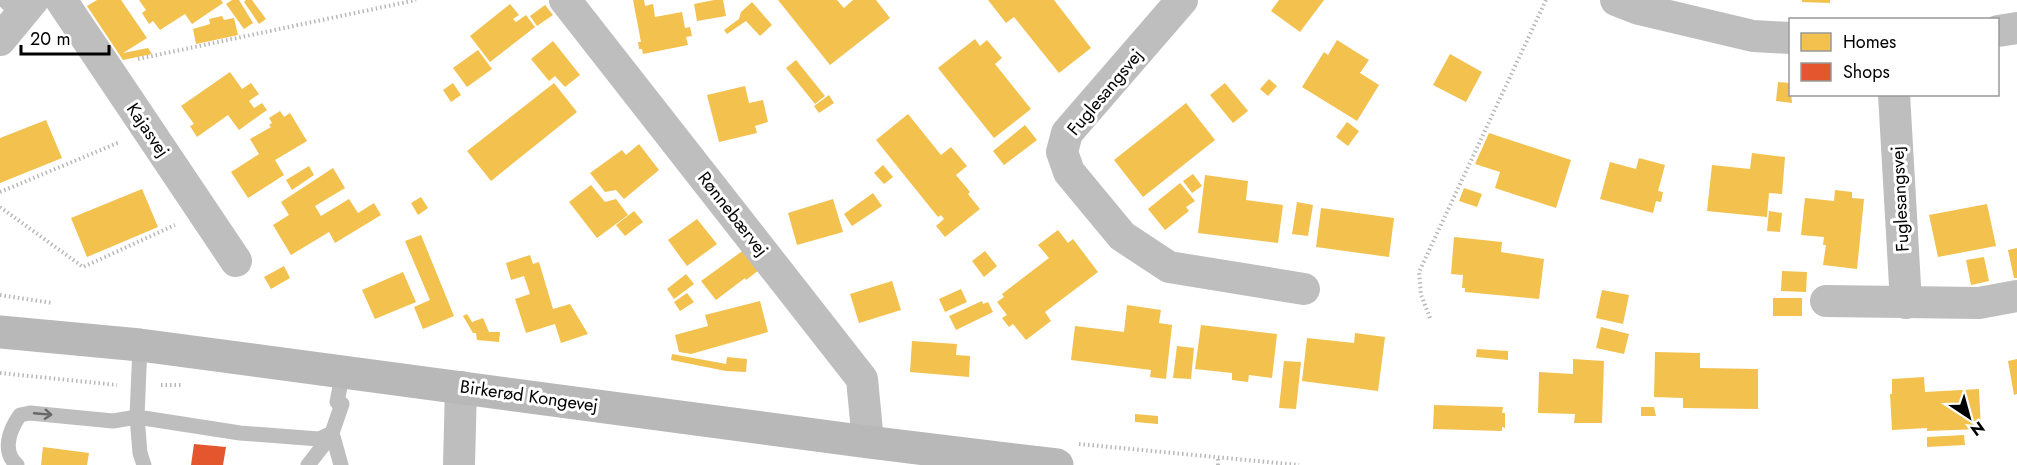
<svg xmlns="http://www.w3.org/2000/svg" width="2017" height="465" viewBox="0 0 2017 465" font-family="Jost,sans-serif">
	<rect width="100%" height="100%" fill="#fff"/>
	<g fill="#f2c14e">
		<path d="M97 0H121L147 38 123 53 148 48 152 54 123 60 87 6Z"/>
		<path d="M139 0H221L223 3 192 24 185 14 160 30 153 21 149 24 142 13 146 10Z"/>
		<path d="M232 0H239L253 23 244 29 226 4Z"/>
		<path d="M246 0H252L266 19 259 24 244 2Z"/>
		<path d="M633 0H644L645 6 653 4 655 17 682 12 685 28 690 27 692 36 686 37 688 45 643 54 642 49H639L638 42H641Z"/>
		<path d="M714 0H723L726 16 697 21 694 4Z"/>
		<path d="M778 0H837L844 8 853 0H876L890 18 830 65Z"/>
		<path d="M988 0H1054L1091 48 1059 73 1014 17 1006 23Z"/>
		<path d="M1279 0H1324L1300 32 1271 11Z"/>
		<path d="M1802 0H1830V3L1802 2Z"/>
		<path d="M752 2 772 25 760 36 746 21 727 34 724 30 739 19 741 12Z"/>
		<path d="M510 4 519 15 513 19 516 22 526 15 535 27 490 62 470 36Z"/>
		<path d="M545 5 553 15 537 26 530 16Z"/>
		<path d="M222 16 224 20 234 18 238 35 196 44 193 29 210 24 209 19Z"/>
		<path d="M975 39 980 46 987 40 1002 58 995 64 1031 109 994 138 938 68Z"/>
		<path d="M1337 40 1369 60 1360 73 1379 85 1357 121 1302 87 1324 52 1328 55Z"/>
		<path d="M553 41 580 75 565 87 555 76 549 81 531 59Z"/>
		<path d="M478 50 492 69 467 87 453 68Z"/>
		<path d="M1450 54 1482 72 1466 102 1433 85Z"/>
		<path d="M796 60 825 96 815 104 786 68Z"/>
		<path d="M230 72 242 89 251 83 259 94 249 101 254 108 262 103 267 110 239 130 228 115 197 137 190 126 194 124 181 106Z"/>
		<path d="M1269 79 1277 86 1268 96 1260 89Z"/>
		<path d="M1778 82 1790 83 1792 103 1776 101Z"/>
		<path d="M453 83 461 95 451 102 443 90Z"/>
		<path d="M554 83 577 112 491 181 467 151Z"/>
		<path d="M1225 83 1248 111 1233 123 1210 95Z"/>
		<path d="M745 86 749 103 763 100 768 122 755 126 757 133 719 142 707 95Z"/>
		<path d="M829 95 834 103 819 113 814 106Z"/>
		<path d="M1186 103 1215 140 1143 197 1114 160Z"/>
		<path d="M280 111 284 117 290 113 307 141 275 160 284 175 248 198 231 172 259 154 250 139 271 127 269 125 272 123 269 118Z"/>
		<path d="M908 114 941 155 951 147 967 166 956 175 970 192 968 194 980 209 945 237 936 226 944 219 941 215 938 217 876 140Z"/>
		<path d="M46 120 62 158 0 183V138Z"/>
		<path d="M1347 122 1359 131 1348 146 1336 137Z"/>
		<path d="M1025 125 1037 140 1004 165 993 151Z"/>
		<path d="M1489 133 1571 160 1556 208 1495 188 1500 172 1475 164Z"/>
		<path d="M639 144 659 170 624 199 616 190 605 192 590 173 622 150 626 155Z"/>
		<path d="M1752 153 1785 157 1782 194 1769 193 1767 217 1707 211 1712 165 1750 169Z"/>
		<path d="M1639 158 1665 165 1658 191 1663 192 1661 202 1656 201 1653 213 1600 199 1610 162 1636 169Z"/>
		<path d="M883 165 893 177 884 184 874 173Z"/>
		<path d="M309 166 314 175 292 190 286 180Z"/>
		<path d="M333 168 345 188 315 206 321 216 349 199 358 213 374 203 381 215 335 243 329 232 291 255 273 225 289 215 281 202Z"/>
		<path d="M1193 174 1202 186 1192 193 1183 181Z"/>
		<path d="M1205 175 1248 181 1246 200 1283 205 1278 243 1198 233Z"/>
		<path d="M1180 183 1195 201 1186 207 1189 211 1165 230 1148 209Z"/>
		<path d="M591 185 605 202 616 199 628 215 597 238 569 202Z"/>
		<path d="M1464 188 1482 194 1477 207 1459 201Z"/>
		<path d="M142 189 158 227 87 257 71 218Z"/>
		<path d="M1835 190 1852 192V198L1864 199 1857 269 1823 265 1826 245H1823L1824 237 1801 235 1805 198 1834 201Z"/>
		<path d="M873 193 882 206 852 226 844 214Z"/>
		<path d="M421 197 428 208 418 215 411 203Z"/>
		<path d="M833 199 843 232 797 245 788 213Z"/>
		<path d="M1297 202 1313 205 1308 236 1292 234Z"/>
		<path d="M1987 204 1996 246 1938 257 1929 215Z"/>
		<path d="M1321 208 1394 218 1389 257 1316 247Z"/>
		<path d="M634 211 643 222 625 236 616 225Z"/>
		<path d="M1769 211 1782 213 1780 232 1767 231Z"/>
		<path d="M697 219 717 244 687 266 668 240Z"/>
		<path d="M1058 230 1068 243 1073 239 1098 272 1045 312 1051 321 1026 340 1013 324 1009 327 1002 318 1007 315 997 302 1004 297 1002 294 1049 258 1038 245Z"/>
		<path d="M421 235 454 316 423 329 414 307 430 300 405 241Z"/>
		<path d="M1454 237 1502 242 1501 252 1544 259 1539 299 1465 292V288H1462L1463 275 1451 274Z"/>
		<path d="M748 247 763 267 746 280 745 278 716 300 701 281Z"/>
		<path d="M2017 248V278H2014L2008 250Z"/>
		<path d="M985 251 997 266 984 277 972 261Z"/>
		<path d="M530 255 533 264 539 262 553 309 570 304 588 334 561 343 555 324 526 333 515 299 530 294 524 276 511 280 506 263Z"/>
		<path d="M1984 257 1989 281 1971 285 1966 260Z"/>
		<path d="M284 266 290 278 271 289 264 277Z"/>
		<path d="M1782 271 1807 272 1806 292 1781 291Z"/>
		<path d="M403 272 416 302 375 319 362 290Z"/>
		<path d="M686 274 694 284 674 299 667 289Z"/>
		<path d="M892 281 901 310 859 323 850 294Z"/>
		<path d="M961 289 967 302 945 312 939 299Z"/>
		<path d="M1602 290 1629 295 1623 324 1596 318Z"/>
		<path d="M687 293 694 302 680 311 674 302Z"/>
		<rect x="1773" y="298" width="29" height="18"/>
		<path d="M760 301 768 332 691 354 679 352 675 335 708 326 705 315Z"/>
		<path d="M982 301 983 304 988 302 993 312 956 330 949 316Z"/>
		<path d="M1127 305 1161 310 1159 323 1172 325 1166 379 1150 377 1151 370 1071 360 1075 326 1124 332Z"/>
		<path d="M467 314 472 322 483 318 489 332H500L499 342 477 340 476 333H473L463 316Z"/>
		<path d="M1201 325 1277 334 1272 378 1249 375 1248 382 1232 380V373L1195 369Z"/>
		<path d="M1601 327 1629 334 1624 354 1596 348Z"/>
		<path d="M1355 333 1385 337 1378 391 1302 381 1307 338 1354 343Z"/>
		<path d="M912 341 957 344 956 355 970 356 969 377 910 372Z"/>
		<path d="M1177 346 1194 348 1191 379 1173 378Z"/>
		<path d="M1477 349 1508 351V360L1476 357Z"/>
		<path d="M1655 352 1700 353V368L1758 369V409L1683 408V398L1654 397Z"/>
		<path d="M672 354 726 364 727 357 747 359 746 372 726 371 671 360Z"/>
		<path d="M1573 359 1604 361 1602 423H1574L1575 414 1538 413 1539 372 1573 374Z"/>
		<path d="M2017 359V394L2014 395 2008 361Z"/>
		<path d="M1284 361 1301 362 1296 409 1279 408Z"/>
		<path d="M1924 377 1925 392 1979 389 1981 429 1927 431V428L1892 430 1890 394H1892V379Z"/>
		<path d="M1434 405 1503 407 1502 413H1505V428L1502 427V431L1433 429Z"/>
		<path d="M1641 407H1654L1656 416H1641Z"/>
		<path d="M1135 414 1158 416V424L1135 422Z"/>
		<path d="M1964 435 1965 445 1927 447V437Z"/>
		<path d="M43 447 89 453 87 465H41Z"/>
	</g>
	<path fill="#e4572e" d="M194 444 226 447 223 465H191Z"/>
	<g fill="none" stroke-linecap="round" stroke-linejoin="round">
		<g stroke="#b9b9b9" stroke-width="4" stroke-dasharray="1.5 3" stroke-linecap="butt">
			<path d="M138 59 416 0"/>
			<path d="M0 192 120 142"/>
			<path d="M0 207 83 267 175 225"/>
			<path d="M0 295 52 303"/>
			<path d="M1430 318 1421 295 1419 272 1546 0"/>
			<path d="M0 373 117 385"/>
			<path d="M161 385H183"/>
			<path d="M1079 444 1299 465"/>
			<path d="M1218 465V458"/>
		</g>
		<g stroke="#bebebe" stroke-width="15">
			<path d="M4 0 20 16"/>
			<path d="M140 345 137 417 240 433 319 439 332 433 342 404 337 402 343 372"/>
			<path d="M332 433 341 465"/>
			<path d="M17 465C1 451 10 429 20 415L30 413 113 421 137 417 140 453 144 465"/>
			<path d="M308 465 332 434"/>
		</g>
		<g stroke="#bebebe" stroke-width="32">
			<path d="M61 0 236 261"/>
			<path d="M565 0 862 379 868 442"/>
			<path d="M1182 0 1067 133 1062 152 1069 172 1122 236 1169 267 1304 289"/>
			<path d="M1616 0 1639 9 1753 36 1790 38"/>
			<path d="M1998 31 2017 28"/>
			<path d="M0 40 33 0"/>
			<path d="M1894 94 1906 303"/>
			<path d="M1826 301 1979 303 2017 296"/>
			<path d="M459 465 461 387"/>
		</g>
		<path stroke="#b8b8b8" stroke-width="33" d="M0 332 140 345 868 442 1057 465"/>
	</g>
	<defs><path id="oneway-shaft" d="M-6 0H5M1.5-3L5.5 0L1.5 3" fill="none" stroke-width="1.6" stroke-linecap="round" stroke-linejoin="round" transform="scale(1.5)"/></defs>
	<use stroke="#686868" href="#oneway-shaft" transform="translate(43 414) rotate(5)"/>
	<g text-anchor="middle" stroke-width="6" stroke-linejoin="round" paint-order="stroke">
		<g font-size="18" fill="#000" stroke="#fff">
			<text transform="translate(1105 92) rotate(-50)" y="6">Fuglesangsvej</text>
			<text transform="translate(148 130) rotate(56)" y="6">Kajasvej</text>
			<text transform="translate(1900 199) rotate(-93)" y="6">Fuglesangsvej</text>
			<text transform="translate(733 214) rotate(52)" y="6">Rønnebærvej</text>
			<text transform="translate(529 396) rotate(8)" y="6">Birkerød Kongevej</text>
		</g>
	</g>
	<rect x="1789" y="18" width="210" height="78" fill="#ffffff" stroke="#999999" stroke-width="1.5"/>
	<rect x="1801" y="33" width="30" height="18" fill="#f2c14e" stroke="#999999" stroke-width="1.5"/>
	<text x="1843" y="48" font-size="18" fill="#000000">Homes</text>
	<rect x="1801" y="63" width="30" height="18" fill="#e4572e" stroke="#999999" stroke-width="1.5"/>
	<text x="1843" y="78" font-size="18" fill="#000000">Shops</text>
	<g transform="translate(1969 417) rotate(144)" stroke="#ffffff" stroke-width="4.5" paint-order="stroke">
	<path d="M0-4.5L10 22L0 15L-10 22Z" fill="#000000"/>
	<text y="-9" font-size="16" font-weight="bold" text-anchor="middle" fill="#000000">N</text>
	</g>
	<path d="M21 45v9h88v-9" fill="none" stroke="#000000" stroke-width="3"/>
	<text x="30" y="45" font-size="18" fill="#000000" stroke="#ffffff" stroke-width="4.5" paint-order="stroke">20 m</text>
</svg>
